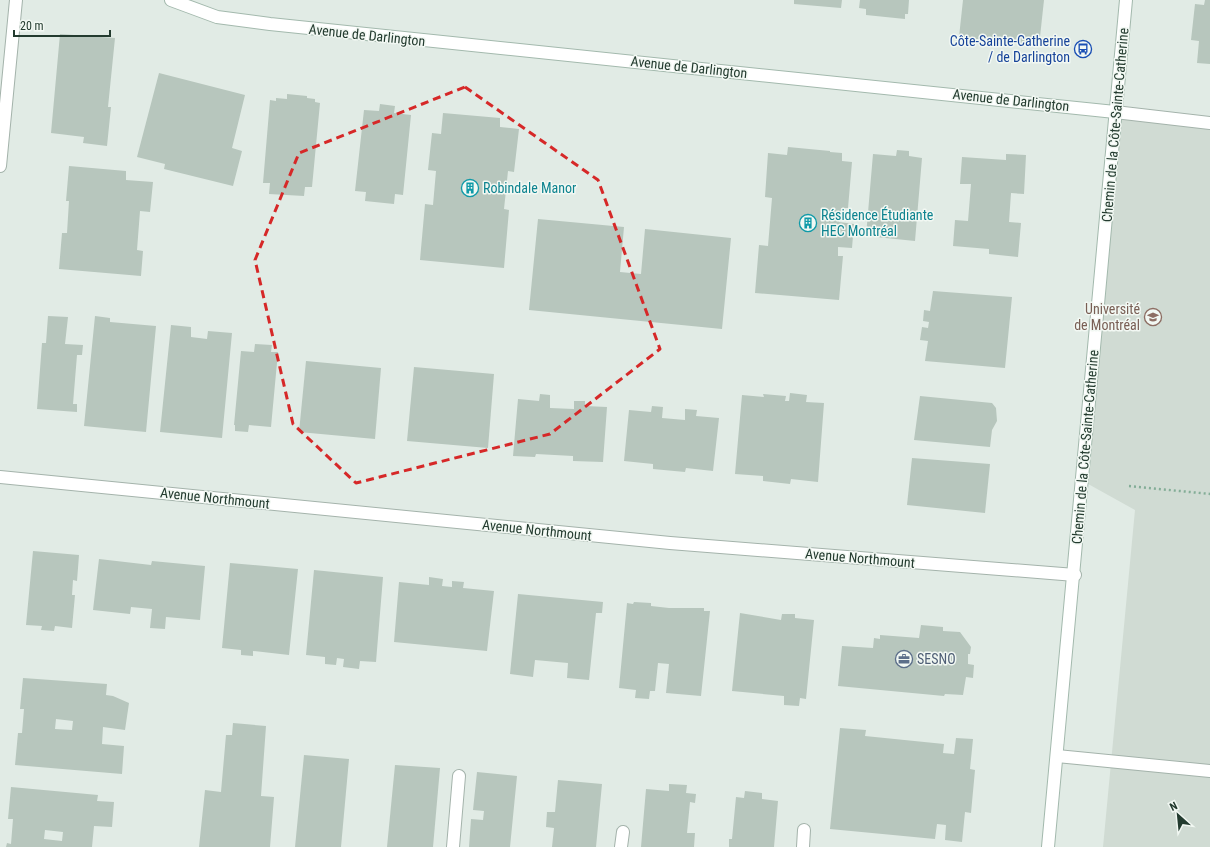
<svg xmlns="http://www.w3.org/2000/svg" width="1210" height="847" viewBox="0 0 1210 847" font-family="'Roboto Condensed',sans-serif">
	<rect width="100%" height="100%" fill="#e1ebe5"/>
	<path fill="#d0dbd3" d="M1115 112 1210 123V847H1103L1135 510 1081 480Z"/>
	<g fill="#b7c6bd" fill-rule="evenodd">
		<path d="M794 0H842L841 8 794 4Z"/>
		<path d="M860 0H909L908 14H905V19L866 15V9L859 8Z"/>
		<path d="M963 0H1044L1039 46 959 37Z"/>
		<path d="M1205 0H1210V64L1197 63 1199 41 1191 40 1195 4 1204 5Z"/>
		<path d="M60 34 115 38 108 107H111L107 146 83 143 84 137 51 133Z"/>
		<path d="M159 73 245 95 232 148 242 151 233 186 164 169 165 164 137 157Z"/>
		<path d="M287 94 307 96V98L315 99V102L320 103 312 187H305L304 196 269 194 270 183H263L270 100 276 101V98L287 99Z"/>
		<path d="M380 104 395 106 394 113 411 115 403 195 395 194 394 204 365 201 366 192 355 191 364 110 379 111Z"/>
		<path d="M443 113 500 118V127L519 129 514 172 508 171 504 209 509 210 504 268 420 260 425 204 433 205 436 171 428 170 432 133 441 134Z"/>
		<path d="M788 147 830 151V152L842 153V161L852 162 848 208H841L839 222 854 224 852 248 838 247V256H843L839 300 755 293 759 245 768 246 772 198 765 197 768 153 787 155Z"/>
		<path d="M897 150 909 151V156L922 158 915 241 866 236 873 154 896 156Z"/>
		<path d="M1006 154 1026 155 1024 194 1011 193 1009 222 1021 223 1018 257 989 254V249L953 246 955 220 968 221 971 184H960L962 157 1006 160Z"/>
		<path d="M69 166 126 171V180L153 182 150 212 140 211 137 250 143 251 141 276 59 269 62 233H67L69 201H66Z"/>
		<path d="M538 219 624 227 620 272 641 274 645 229 731 238 722 329 529 310Z"/>
		<path d="M933 291 1012 297 1005 368 925 361 928 341 920 340 922 327 928 328 929 322 923 321 924 310 930 311Z"/>
		<path d="M48 316 68 317 65 344 83 345 82 355H77L73 404H77V412L37 409 42 343H46Z"/>
		<path d="M95 316 110 318V322L156 326 146 432 84 426Z"/>
		<path d="M171 325 191 327V337L207 339 208 331 232 333 222 438 160 432Z"/>
		<path d="M255 344 272 345 271 352H278L271 427 249 425 248 432 235 431V425H234L241 351 254 352Z"/>
		<path d="M306 361 381 368 375 439 299 432Z"/>
		<path d="M414 367 494 374 488 448 407 441Z"/>
		<path d="M790 393 807 395 806 402 824 403 818 482 791 479 790 484 763 481V476L735 474 742 395 764 397 763 394 786 396 785 401H789Z"/>
		<path d="M540 394 550 395V408L574 409V401H585V406L607 407 603 462 573 461V456L536 454 535 457 513 456 518 399 539 401Z"/>
		<path d="M920 396 992 403 996 408 997 421 992 430 990 447 914 440Z"/>
		<path d="M652 406 663 407 662 418 685 420V409L697 410 696 416 719 418 713 471 686 468 685 472 653 469V464L624 461 629 410 651 412Z"/>
		<path d="M912 458 990 464 985 513 907 505Z"/>
		<path d="M33 551 79 555 77 581 73 580 72 595H75L72 628 55 626 54 631 41 630 42 626 26 625Z"/>
		<path d="M99 559 151 565 152 561 205 566 200 620 166 617 165 629 150 628 152 609 131 607 130 614 93 610Z"/>
		<path d="M230 563 298 569 289 655 253 651V656L241 655V650L222 648Z"/>
		<path d="M314 570 383 577 376 662 360 661 359 669 343 667 344 659 337 658 336 665 325 664V657L306 655Z"/>
		<path d="M429 577 443 579 442 586 452 587V581L464 582 463 588 494 591 487 651 394 642 399 582 429 585Z"/>
		<path d="M518 594 603 602 602 613H596L589 680 567 678 568 663 535 660 533 677 510 674Z"/>
		<path d="M634 602 651 603V606L669 608H704V611H710L701 696 666 693 669 664 658 663 655 691H650L649 699 635 698 636 690 619 688 627 603 633 604Z"/>
		<path d="M740 613 781 620 782 614H795V618L814 620 806 699 800 698 799 706 784 705V696L732 691Z"/>
		<path d="M921 625 943 627V631L960 632 971 647 970 654H968V664L974 665 973 678 966 677 963 695 945 694 944 696 838 686 842 646 873 648 874 638 880 639V635L919 638Z"/>
		<path d="M23 678 107 684 106 695 113 696 129 703 125 730 103 727 102 744 124 746 122 774 15 765 18 733H22L24 709H20ZM56 719 73 721 72 730 55 729Z"/>
		<path d="M233 723 266 726 261 796 274 797 270 847H199L205 790 221 792 226 735H232Z"/>
		<path d="M840 728 866 730 865 736 944 744 943 753 954 754 956 738 973 739 970 769 975 770 971 813 965 812 962 842 945 840 946 825 937 824 935 839 830 829Z"/>
		<path d="M304 755 349 759 341 847H295Z"/>
		<path d="M395 765 440 768 433 847H387Z"/>
		<path d="M477 772 517 776 510 847H469L471 819 483 820 484 811 473 810Z"/>
		<path d="M558 780 602 784 596 847H552L554 828 546 827 547 812H555Z"/>
		<path d="M669 784 687 785 686 793 696 794 695 803 690 802 687 833H695L694 847H641L646 789 669 791Z"/>
		<path d="M11 787 98 795 97 801 114 802 112 827 94 826 92 847H6L7 843 11 844 13 819H8ZM45 830 63 832 62 841 44 839Z"/>
		<path d="M745 791 762 793V799L778 801 774 847H729V839H732L736 797 744 798Z"/>
	</g>
	<g fill="none" stroke-linecap="round" stroke-linejoin="round">
		<g stroke="#a4b3ab" stroke-width="14">
			<g id="lane">
				<path d="M1057 756 1210 771"/>
				<path d="M453 847 459 776"/>
				<path d="M621 847 623 832"/>
				<path d="M803 847 804 830"/>
			</g>
		</g>
		<g stroke="#a4b3ab" stroke-width="14">
			<g id="street">
				<path d="M1115 112 1210 123"/>
				<path d="M0 166 16 0"/>
				<path d="M0 477 670 543 1075 575"/>
			</g>
		</g>
		<g stroke="#a3b9ad" stroke-width="14">
			<g id="secondary">
				<path d="M171 0 217 17 270 24 1115 112"/>
				<path d="M1048 847 1126 0"/>
			</g>
		</g>
		<path stroke="#83ad97" stroke-width="2.5" stroke-dasharray="2 3" stroke-linecap="butt" d="M1129 486 1210 494"/>
		<use href="#lane" stroke="#fff" stroke-width="12"/>
		<use href="#street" stroke="#fff" stroke-width="12"/>
		<use href="#secondary" stroke="#fff" stroke-width="12"/>
	</g>
	<path fill="none" stroke="#d62828" stroke-width="3" stroke-dasharray="8 5" stroke-linejoin="round" d="M465 87 598 180 660 349 550 434 356 483 293 424 255 260 299 153Z"/>
	<defs>
		<g id="bus-ring" transform="scale(0.9)"><circle r="9.5" fill="#f2f8f3" stroke="#1a4fb4" stroke-width="1.5"/><path d="M-5-6H5V4H4V6H2V4H-2V6H-4V4H-5ZM-3.5-4V0h7V-4ZM-3.5 1.2v1.5H-2V1.2ZM2 1.2v1.5H3.5V1.2Z" fill="#1a4fb4"/></g>
		<g id="building-ring" transform="scale(0.9)"><circle r="9.5" fill="#f2f8f3" stroke="#0f9aa8" stroke-width="1.5"/><path d="M-4-6H4V6H1V3H-1V6H-4ZM-2.5-4.3h1.7v1.8h-1.7ZM.8-4.3h1.7v1.8H.8ZM-2.5-1h1.7V.8h-1.7ZM.8-1h1.7V.8H.8Z" fill="#0f9aa8"/></g>
		<g id="university-ring" transform="scale(0.9)"><circle r="9.5" fill="#f2f8f3" stroke="#8d6e63" stroke-width="1.5"/><path d="M0-5L7-2L0 1L-7-2ZM-4 1L0 2.5L4 1V4Q0 6-4 4Z" fill="#8d6e63"/></g>
		<g id="office-ring" transform="scale(0.9)"><circle r="9.5" fill="#f2f8f3" stroke="#5c6f8a" stroke-width="1.5"/><path d="M-6-3h4V-5.5h4V-3h4V5H-6ZM-1-4.5V-3h2v-1.5ZM-6 0V1H6V0Z" fill="#5c6f8a"/></g>
	</defs>
	<g fill-rule="evenodd">
		<use href="#bus-ring" x="1083" y="49"/>
		<use href="#building-ring" x="470" y="188"/>
		<use href="#building-ring" x="808" y="223"/>
		<use href="#university-ring" x="1153" y="317"/>
		<use href="#office-ring" x="904" y="659"/>
	</g>
	<g text-anchor="middle" stroke-width="3" stroke-linejoin="round" paint-order="stroke">
		<g font-size="14" fill="#233b2f" stroke="#f2f8f3">
			<text transform="translate(367 35) rotate(6)" y="5">Avenue de Darlington</text>
			<text transform="translate(689 67) rotate(6)" y="5">Avenue de Darlington</text>
			<text transform="translate(1011 100) rotate(6)" y="5">Avenue de Darlington</text>
			<text transform="translate(1115 125) rotate(-85)" y="5">Chemin de la Côte-Sainte-Catherine</text>
			<text transform="translate(1085 447) rotate(-85)" y="5">Chemin de la Côte-Sainte-Catherine</text>
			<text transform="translate(215 498) rotate(6)" y="5">Avenue Northmount</text>
			<text transform="translate(537 530) rotate(6)" y="5">Avenue Northmount</text>
			<text transform="translate(860 558) rotate(5)" y="5">Avenue Northmount</text>
		</g>
		<g font-size="14" fill="#164399" stroke="#f2f8f3" text-anchor="end">
			<text x="1070" y="46">Côte-Sainte-Catherine<tspan x="1070" dy="16">/ de Darlington</tspan></text>
		</g>
		<g font-size="14" fill="#0d838f" stroke="#f2f8f3" text-anchor="start">
			<text x="483" y="193">Robindale Manor</text>
			<text x="821" y="220">Résidence Étudiante<tspan x="821" dy="16">HEC Montréal</tspan></text>
		</g>
		<g font-size="14" fill="#785e54" stroke="#f2f8f3" text-anchor="end">
			<text x="1140" y="314">Université<tspan x="1140" dy="16">de Montréal</tspan></text>
		</g>
		<g font-size="14" fill="#4e5e75" stroke="#f2f8f3" text-anchor="start">
			<text x="917" y="664">SESNO</text>
		</g>
	</g>
	<g transform="translate(1178 815) rotate(333)" stroke="#f2f8f3" stroke-width="3" paint-order="stroke">
	<path d="M0-3L7 15L0 10L-7 15Z" fill="#233b2f"/>
	<text y="-6" font-size="11" font-weight="bold" text-anchor="middle" fill="#233b2f">N</text>
	</g>
	<path d="M14 30v6h96v-6" fill="none" stroke="#233b2f" stroke-width="2"/>
	<text x="20" y="30" font-size="12" fill="#233b2f" stroke="#f2f8f3" stroke-width="3" paint-order="stroke">20 m</text>
</svg>
